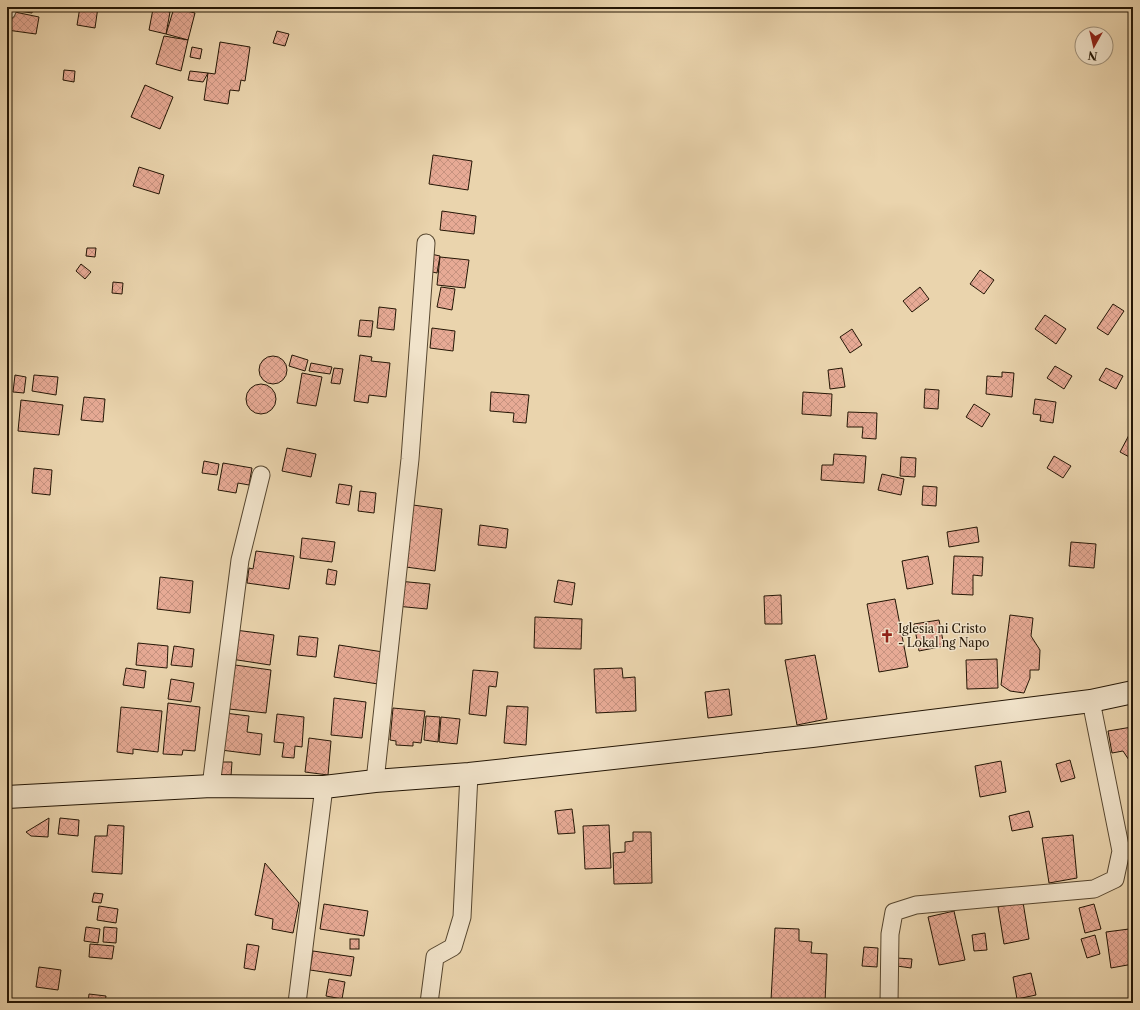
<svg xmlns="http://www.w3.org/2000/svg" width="1140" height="1010" viewBox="0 0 1140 1010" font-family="'Libre Caslon Text',serif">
	<defs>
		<pattern id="building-cross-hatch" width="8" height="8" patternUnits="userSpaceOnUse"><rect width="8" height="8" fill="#e7aa95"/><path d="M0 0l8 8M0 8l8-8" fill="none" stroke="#c6927f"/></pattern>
	</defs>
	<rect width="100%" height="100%" fill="#ead4ad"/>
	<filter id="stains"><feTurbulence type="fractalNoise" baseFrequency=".005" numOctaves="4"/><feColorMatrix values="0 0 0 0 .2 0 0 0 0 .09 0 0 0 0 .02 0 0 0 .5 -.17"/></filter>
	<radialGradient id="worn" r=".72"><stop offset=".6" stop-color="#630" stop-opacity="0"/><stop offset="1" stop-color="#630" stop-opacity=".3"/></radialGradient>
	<g fill="url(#building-cross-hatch)" stroke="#241605">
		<path d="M19 7H33L32 13 19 11Z"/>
		<path d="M80 7H98L95 28 77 25Z"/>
		<path d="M174 8 195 13 188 40 166 34Z"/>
		<path d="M153 9 170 12 166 34 149 30Z"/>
		<path d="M10 11 39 17 36 34 7 30Z"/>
		<path d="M277 31 289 34 285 46 273 43Z"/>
		<path d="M164 36 188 40 181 71 156 64Z"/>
		<path d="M220 42 250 47 245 81 241 80 239 91 230 90 228 104 204 100 208 73 215 74Z"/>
		<path d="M192 47 202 49 200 59 190 57Z"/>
		<path d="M64 70 75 71 74 82 63 80Z"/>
		<path d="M190 71 208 73 203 82 188 80Z"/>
		<path d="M145 85 173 97 160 129 131 117Z"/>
		<path d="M433 155 472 161 468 190 429 184Z"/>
		<path d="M139 167 164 175 159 194 133 186Z"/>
		<path d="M442 211 476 216 474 234 440 230Z"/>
		<path d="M87 248H96L95 257 86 256Z"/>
		<path d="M431 254 440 256 437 273 428 271Z"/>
		<path d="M440 257 469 260 465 288 437 285Z"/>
		<path d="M81 264 91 272 85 279 76 271Z"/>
		<path d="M980 270 994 280 984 294 970 284Z"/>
		<path d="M113 282 123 283 122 294 112 293Z"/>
		<path d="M441 287 455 289 452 310 437 307Z"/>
		<path d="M920 287 929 299 912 312 903 301Z"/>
		<path d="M1113 304 1124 311 1108 335 1097 328Z"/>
		<path d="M379 307 396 309 394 330 377 328Z"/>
		<path d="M1045 315 1066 329 1056 344 1035 329Z"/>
		<path d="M360 320 373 321 371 337 358 336Z"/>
		<path d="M432 328 455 331 453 351 430 348Z"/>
		<path d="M852 329 862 345 850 353 840 337Z"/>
		<path d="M292 355 308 360 305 371 289 366Z"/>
		<path d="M360 355 372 357 371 361 390 363 386 397 369 395 368 403 354 401Z"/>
		<circle cx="273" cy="370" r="14"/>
		<path d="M311 363 332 367 330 374 309 371Z"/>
		<path d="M1055 366 1072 376 1064 389 1047 378Z"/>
		<path d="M334 368 343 369 340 384 331 383Z"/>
		<path d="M842 368 845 387 830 389 828 370Z"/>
		<path d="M1106 368 1123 376 1116 389 1099 380Z"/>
		<path d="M1002 372 1014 373 1012 397 986 394 987 376 1002 377Z"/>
		<path d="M302 373 322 377 316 406 297 403Z"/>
		<path d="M15 375 26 377 24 393 13 392Z"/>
		<path d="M34 375 58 377 56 395 32 391Z"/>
		<circle cx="261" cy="399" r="15"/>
		<path d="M925 389 939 390 938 409 924 408Z"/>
		<path d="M491 392 529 395 526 423 513 422 514 413 490 411Z"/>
		<path d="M803 392 832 394 831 416 802 414Z"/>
		<path d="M84 397 105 399 103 422 81 420Z"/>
		<path d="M1035 399 1056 402 1053 423 1040 421 1041 415 1033 414Z"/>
		<path d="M21 400 63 405 59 435 18 431Z"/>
		<path d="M974 404 990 414 982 427 966 417Z"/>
		<path d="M848 412 877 413 876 439 862 438 863 427H847Z"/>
		<path d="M1129 435 1133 437V459L1120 452Z"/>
		<path d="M287 448 316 454 311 477 282 471Z"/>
		<path d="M834 454 866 456 864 483 821 480 822 465H833Z"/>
		<path d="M1054 456 1071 466 1063 478 1047 468Z"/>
		<path d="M901 457 916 458 915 477 900 476Z"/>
		<path d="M204 461 219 464 217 475 202 473Z"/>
		<path d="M223 463 252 468 249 485 238 483 236 493 218 490Z"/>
		<path d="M34 468 52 470 50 495 32 493Z"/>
		<path d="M882 474 904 479 901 495 878 490Z"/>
		<path d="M339 484 352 486 349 505 336 503Z"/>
		<path d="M923 486 937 487 936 506 922 505Z"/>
		<path d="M360 491 376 493 374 513 358 511Z"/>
		<path d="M413 505 442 509 435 571 406 567Z"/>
		<path d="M480 525 508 529 506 548 478 545Z"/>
		<path d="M977 527 979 542 949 547 947 532Z"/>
		<path d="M302 538 335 542 332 562 300 558Z"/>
		<path d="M1071 542 1096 544 1094 568 1069 566Z"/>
		<path d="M256 551 294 556 289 589 247 583 249 568 253 569Z"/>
		<path d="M928 556 933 584 907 589 902 561Z"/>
		<path d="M954 556 983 557 982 576 973 575V595L952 594Z"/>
		<path d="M328 569 337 571 335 585 326 584Z"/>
		<path d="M160 577 193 581 190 613 157 609Z"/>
		<path d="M558 580 575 583 572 605 554 602Z"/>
		<path d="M398 581 430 584 427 609 396 606Z"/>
		<path d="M781 595 782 624H765L764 596Z"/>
		<path d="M895 599 908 667 879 672 867 604Z"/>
		<path d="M1010 615 1033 618 1031 636 1040 650 1039 670H1030V678L1024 693 1010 691 1001 685Z"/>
		<path d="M535 617 582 619 581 649 534 648Z"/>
		<path d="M939 620 944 646 919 651 914 624Z"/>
		<path d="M235 630 274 635 270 665 231 659Z"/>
		<path d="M299 636 318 638 316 657 297 655Z"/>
		<path d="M138 643 168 646 167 668 136 665Z"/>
		<path d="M339 645 383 652 378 684 334 677Z"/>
		<path d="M174 646 194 649 192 667 171 665Z"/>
		<path d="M815 655 827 719 797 725 785 660Z"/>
		<path d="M997 659 998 688 967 689 966 660Z"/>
		<path d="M235 665 271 670 266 713 229 709Z"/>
		<path d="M126 668 146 671 144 688 123 685Z"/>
		<path d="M622 668 623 678 635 677 636 711 596 713 594 669Z"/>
		<path d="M473 670 498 672 496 687 489 686 486 716 469 714Z"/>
		<path d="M171 679 194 683 191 702 168 699Z"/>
		<path d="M729 689 732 715 708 718 705 692Z"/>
		<path d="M334 698 366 702 362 738 331 735Z"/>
		<path d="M168 703 200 707 195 751 183 750 182 755 163 754Z"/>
		<path d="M507 706 528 707 526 745 504 743Z"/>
		<path d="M121 707 162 711 158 752 133 749V754L117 752Z"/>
		<path d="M393 708 425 711 421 743 413 742V746L396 745V741L390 740Z"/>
		<path d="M225 713 249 716 247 732 262 734 260 755 221 750Z"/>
		<path d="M277 714 304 717 302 747 295 746 294 758 282 757 284 743 274 742Z"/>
		<path d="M426 716 440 717 438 742 424 740Z"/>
		<path d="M441 717 460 719 457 744 439 742Z"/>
		<path d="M1132 727 1133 757 1129 760 1123 751 1112 753 1108 731Z"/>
		<path d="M309 738 331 741 328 775 305 772Z"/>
		<path d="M1070 760 1075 778 1061 782 1056 764Z"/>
		<path d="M1001 761 1006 792 980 797 975 766Z"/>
		<path d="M217 762H232L231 776 217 775Z"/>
		<path d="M572 809 575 833 558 834 555 811Z"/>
		<path d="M1029 811 1033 827 1012 831 1009 816Z"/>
		<path d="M49 818 48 837 31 836 26 832Z"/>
		<path d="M60 818 79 820 78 836 58 834Z"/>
		<path d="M108 825 124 826 122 874 92 872 95 836H107Z"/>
		<path d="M609 825 611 868 585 869 583 826Z"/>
		<path d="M633 832H651L652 883 614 884 613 853 625 852V842L633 841Z"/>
		<path d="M1073 835 1077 878 1049 883 1042 838Z"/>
		<path d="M265 863 299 903 293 933 272 929 273 919 255 915Z"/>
		<path d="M94 893 103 894 101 903 92 902Z"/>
		<path d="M1023 902 1029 939 1004 944 998 907Z"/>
		<path d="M324 904 368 911 364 936 320 929Z"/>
		<path d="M1094 904 1101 929 1085 933 1079 908Z"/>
		<path d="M99 906 118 909 116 923 97 920Z"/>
		<path d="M954 911 965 960 939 965 928 917Z"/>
		<path d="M86 927 100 929 98 943 84 941Z"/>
		<path d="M104 927 117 928 116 943 103 942Z"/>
		<path d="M775 928 799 929V941L812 942 811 953 827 954 825 1003 771 1000Z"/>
		<path d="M1129 929 1133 953V964L1111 968 1106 932Z"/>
		<path d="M985 933 987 950 974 951 972 935Z"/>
		<path d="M1095 935 1100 954 1087 958 1081 939Z"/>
		<rect x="350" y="939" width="9" height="10"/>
		<path d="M90 944 114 946 112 959 89 957Z"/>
		<path d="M247 944 259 946 255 970 244 968Z"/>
		<path d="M864 947 878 948 877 967 862 966Z"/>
		<path d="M313 951 354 957 351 976 310 970Z"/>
		<path d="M897 958 912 959 911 968 897 966Z"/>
		<path d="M39 967 61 970 58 990 36 987Z"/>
		<path d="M1031 973 1036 995 1017 999 1013 977Z"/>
		<path d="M329 979 345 982 342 999 326 996Z"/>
		<path d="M89 994 106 996 105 1003H88Z"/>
		<path d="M835 1000 871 1001 870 1003H835Z"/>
	</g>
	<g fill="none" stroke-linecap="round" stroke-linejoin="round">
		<g stroke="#56462f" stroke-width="19">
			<g id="street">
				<path d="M7 11 8 7"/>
				<path d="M375 781 410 459 426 243"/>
				<path d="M211 786 240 560 261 475"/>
				<path d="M297 1003 324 787"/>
				<path d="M429 1003 435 957 453 947 462 917 469 774"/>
				<path d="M889 1003 890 934 894 912 916 905 1094 889 1115 879 1121 851 1091 701"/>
			</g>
		</g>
		<g stroke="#241605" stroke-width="24">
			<path id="secondary" d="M7 797 211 786 324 787 375 781 469 774 812 736 1091 701 1133 692"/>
		</g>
		<use href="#street" stroke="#f1e3ca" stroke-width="17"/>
		<use href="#secondary" stroke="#f1e3ca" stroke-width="22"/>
	</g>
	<defs>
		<g id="church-bare" transform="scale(1.08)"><path d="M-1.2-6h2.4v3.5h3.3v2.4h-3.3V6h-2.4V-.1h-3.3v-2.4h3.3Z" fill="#8f2418" stroke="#f1e3ca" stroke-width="2.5" paint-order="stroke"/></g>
	</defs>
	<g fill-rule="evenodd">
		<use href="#church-bare" x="887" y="636"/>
	</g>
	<g text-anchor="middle" stroke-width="3" stroke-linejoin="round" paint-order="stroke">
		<g font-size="12" fill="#241605" stroke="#f1e3ca" text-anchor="start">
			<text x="898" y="633">Iglesia ni Cristo<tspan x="898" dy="14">- Lokal ng Napo</tspan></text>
		</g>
	</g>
	<rect width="1140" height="1010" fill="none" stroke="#ead4ad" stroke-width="24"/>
	<rect x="8" y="8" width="1124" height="994" fill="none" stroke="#241605" stroke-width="2"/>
	<rect x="12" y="12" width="1116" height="986" fill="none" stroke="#241605"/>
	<g transform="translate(1094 46) rotate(188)"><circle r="19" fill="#f1e3ca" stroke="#9f917b"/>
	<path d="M0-3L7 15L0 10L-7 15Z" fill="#8f2418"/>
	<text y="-6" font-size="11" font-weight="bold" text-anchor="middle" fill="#241605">N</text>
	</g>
	<rect width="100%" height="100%" filter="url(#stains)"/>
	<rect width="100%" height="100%" fill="url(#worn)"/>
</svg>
